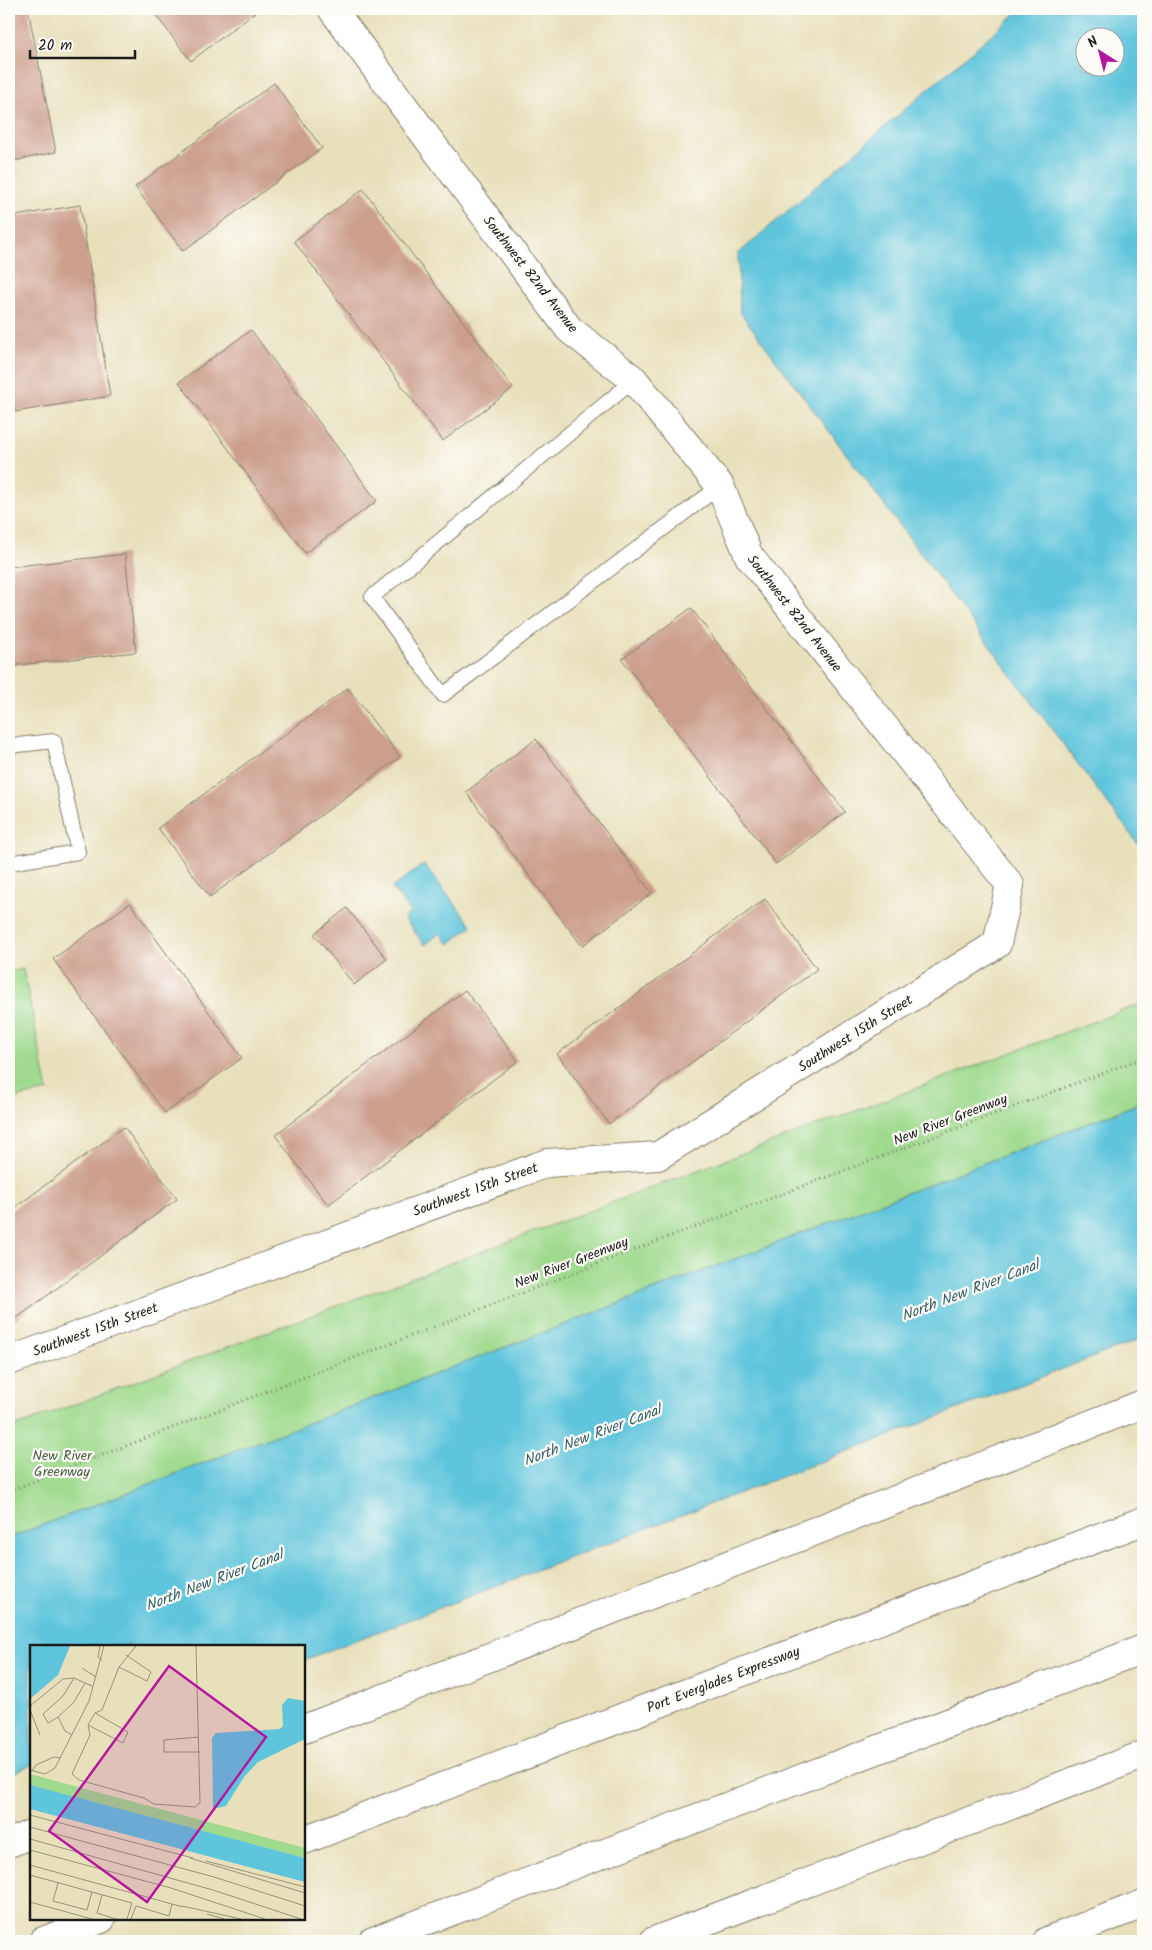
<svg xmlns="http://www.w3.org/2000/svg" width="1152" height="1950" viewBox="0 0 1152 1950" font-family="Kalam,sans-serif">
	<rect width="100%" height="100%" fill="#fdfcf7"/>
	<filter id="ink" filterUnits="userSpaceOnUse"><feTurbulence type="fractalNoise" baseFrequency=".02" numOctaves="2"/><feDisplacementMap in="SourceGraphic" scale="10" xChannelSelector="R" yChannelSelector="G"/><feConvolveMatrix kernelMatrix="1 2 1 2 8 2 1 2 1" color-interpolation-filters="sRGB"/></filter>
	<filter id="wash" filterUnits="userSpaceOnUse"><feTurbulence type="fractalNoise" baseFrequency=".0096" numOctaves="4" result="noise"/><feDisplacementMap in="SourceGraphic" scale="20" xChannelSelector="R" yChannelSelector="G"/><feGaussianBlur stdDeviation="1.12" result="paint"/><feColorMatrix in="noise" values="0 0 0 0 0 0 0 0 0 0 0 0 0 0 0 0 0 1.4 0 .05"/><feComposite in="paint" operator="in"/></filter>
	<g filter="url(#wash)">
		<rect width="100%" height="100%" fill="#e8e0bb"/>
		<g fill="#9fda8e" stroke="#5e7b55">
			<path d="M23 969 48 1091 9 1099V972Z"/>
			<path d="M1143 1003V1102L9 1538V1429Z"/>
		</g>
		<g fill="#5fc5dc" stroke="#3e707c" fill-rule="evenodd">
			<path d="M1021 9H1143V851L740 312 738 254ZM1084 38H1114V68H1084Z"/>
			<path d="M424 864 472 926 449 944 440 933 425 945 404 918 411 913 392 888Z"/>
			<path d="M1143 1102V1338L304 1660V1646H31V1765L9 1774V1538Z"/>
		</g>
		<g id="blocks">
			<g fill="#cc9f8c">
				<path d="M9 9H28L56 152 9 162Z"/>
				<path d="M151 9H259L191 61Z"/>
				<path d="M274 83 322 148 183 251 135 187Z"/>
				<path d="M363 189 513 388 443 441 294 241Z"/>
				<path d="M80 205 110 396 15 412 9 369V217Z"/>
				<path d="M251 330 377 501 305 553 179 382Z"/>
				<path d="M125 554 136 652 9 666V567Z"/>
				<path d="M691 608 845 812 776 864 622 659Z"/>
				<path d="M348 688 400 757 210 897 158 828Z"/>
				<path d="M536 739 652 893 582 946 466 792Z"/>
				<path d="M765 899 817 969 609 1124 557 1054Z"/>
				<path d="M130 903 242 1058 165 1113 53 959Z"/>
				<path d="M347 908 387 959 354 985 314 934Z"/>
				<path d="M465 990 518 1061 328 1205 275 1135Z"/>
				<path d="M124 1127 177 1199 9 1324V1212Z"/>
			</g>
		</g>
	</g>
	<g filter="url(#ink)">
		<use href="#blocks" fill-opacity="0" stroke="#827e6c" stroke-width="1"/>
		<g fill="none" stroke-linecap="round" stroke-linejoin="round">
			<g stroke="#827e6c" stroke-width="16">
				<g id="lane">
					<path d="M634 380 372 597 443 695 720 486"/>
					<path d="M9 746 54 741 78 852 9 863"/>
				</g>
			</g>
			<g stroke="#827e6c" stroke-width="30">
				<path id="street" d="M9 1361 547 1163 658 1156 997 944 1010 885 749 556 720 486 634 380 569 329 332 9"/>
			</g>
			<g stroke="#827e6c" stroke-width="30">
				<g id="primary">
					<path d="M304 1729 1143 1404"/>
					<path d="M9 1843 31 1834"/>
					<path d="M1047 1941 1143 1904"/>
				</g>
			</g>
			<g stroke="#827e6c" stroke-width="30">
				<g id="highway">
					<path d="M304 1840 668 1700 1143 1521"/>
					<path d="M43 1941 101 1919"/>
					<path d="M373 1941 1143 1649"/>
					<path d="M654 1941 1143 1755"/>
				</g>
			</g>
			<path stroke="#827e6c" stroke-width="3" stroke-dasharray="1 4" stroke-linecap="butt" d="M9 1491 631 1251 1143 1058"/>
			<use href="#lane" stroke="#fff" stroke-width="14"/>
			<use href="#street" stroke="#fff" stroke-width="28"/>
			<use href="#primary" stroke="#fff" stroke-width="28"/>
			<use href="#highway" stroke="#fff" stroke-width="28"/>
		</g>
	</g>
	<g text-anchor="middle" stroke-width="4.5" stroke-linejoin="round" paint-order="stroke">
		<g font-size="14" fill="#1c1c1c" stroke="#fdfcf7">
			<text transform="translate(531 274) rotate(52)" y="5">Southwest 82nd Avenue</text>
			<text transform="translate(795 613) rotate(52)" y="5">Southwest 82nd Avenue</text>
			<text transform="translate(855 1033) rotate(-32)" y="5">Southwest 15th Street</text>
			<text transform="translate(950 1119) rotate(-21)" y="5">New River Greenway</text>
			<text transform="translate(475 1189) rotate(-20)" y="5">Southwest 15th Street</text>
			<text transform="translate(571 1262) rotate(-21)" y="5">New River Greenway</text>
			<text transform="translate(95 1329) rotate(-20)" y="5">Southwest 15th Street</text>
			<text transform="translate(723 1679) rotate(-21)" y="5">Port Everglades Expressway</text>
		</g>
		<g font-size="14" fill="#4a5e44" stroke="#fdfcf7">
			<text x="62" y="1460">New River<tspan x="62" dy="16">Greenway</tspan></text>
		</g>
		<g font-size="15" font-style="italic" fill="#376069" stroke="#fdfcf7">
			<text transform="translate(970 1290) rotate(-21)" y="5">North New River Canal</text>
			<text transform="translate(592 1435) rotate(-21)" y="5">North New River Canal</text>
			<text transform="translate(214 1580) rotate(-21)" y="5">North New River Canal</text>
		</g>
	</g>
	<g transform="translate(30 1645)">
		<rect width="275" height="275" fill="#e8e0bb"/>
		<path d="M0 129 275 203V213L16 145 0 140Z" fill="#9fda8e"/>
		<path d="M0 1H40L28 30 0 54ZM258 53 275 56V94L228 117 214 132 196 161 183 164 182 93 186 88 250 84 253 81 252 60ZM0 140 275 213V237L0 164Z" fill="#5fc5dc"/>
		<path fill="none" stroke="#96927b" stroke-width="1" d="M70 1 68 12 72 15M106 1 89 22 72 65 65 68 58 80 60 90 42 129 49 135 114 153 124 159 165 162 170 158 166 1M89 22 117 36 121 27 96 10M52 23 66 32M0 61 33 34 44 33 55 38M0 65 10 90M28 72 18 78 13 69 33 51 44 33M58 80 93 98 98 87 65 68M42 90 35 86 28 72 44 57 55 38 62 41M169 92 134 95V107H170M0 125 15 129 25 123 59 56 74 1M2 126 6 120 24 112 30 113M0 170 163 213M0 182 184 232 275 261M0 194 183 245 271 274M0 205 141 243 235 274M160 213 275 248M176 216 275 242M0 220 153 262M0 230 102 258 97 274M28 238 23 256 57 265 62 247M72 250 67 268 86 274M0 257 62 274M152 261 211 274M177 269 194 274M101 274 106 261 139 271 142 259"/>
		<path fill="#b5179e" fill-opacity="0.15" stroke="#b5179e" stroke-width="2.5" d="M139 21 236 92 117 257 19 186Z"/>
		<rect width="275" height="275" fill="none" stroke="#1c1c1c" stroke-width="2.5"/>
	</g>
	<rect width="1152" height="1950" fill="none" stroke="#fdfcf7" stroke-width="30"/>
	<g transform="translate(1100 52) rotate(324)"><circle r="24" fill="#fdfcf7" stroke="#a3a29f"/>
	<path d="M0-4L9 19L0 12L-9 19Z" fill="#b5179e"/>
	<text y="-8" font-size="14" font-weight="bold" text-anchor="middle" fill="#1c1c1c">N</text>
	</g>
	<path d="M30 50v8h105v-8" fill="none" stroke="#1c1c1c" stroke-width="2.5"/>
	<text x="38" y="50" font-size="15" fill="#1c1c1c" stroke="#fdfcf7" stroke-width="4" paint-order="stroke">20 m</text>
</svg>
